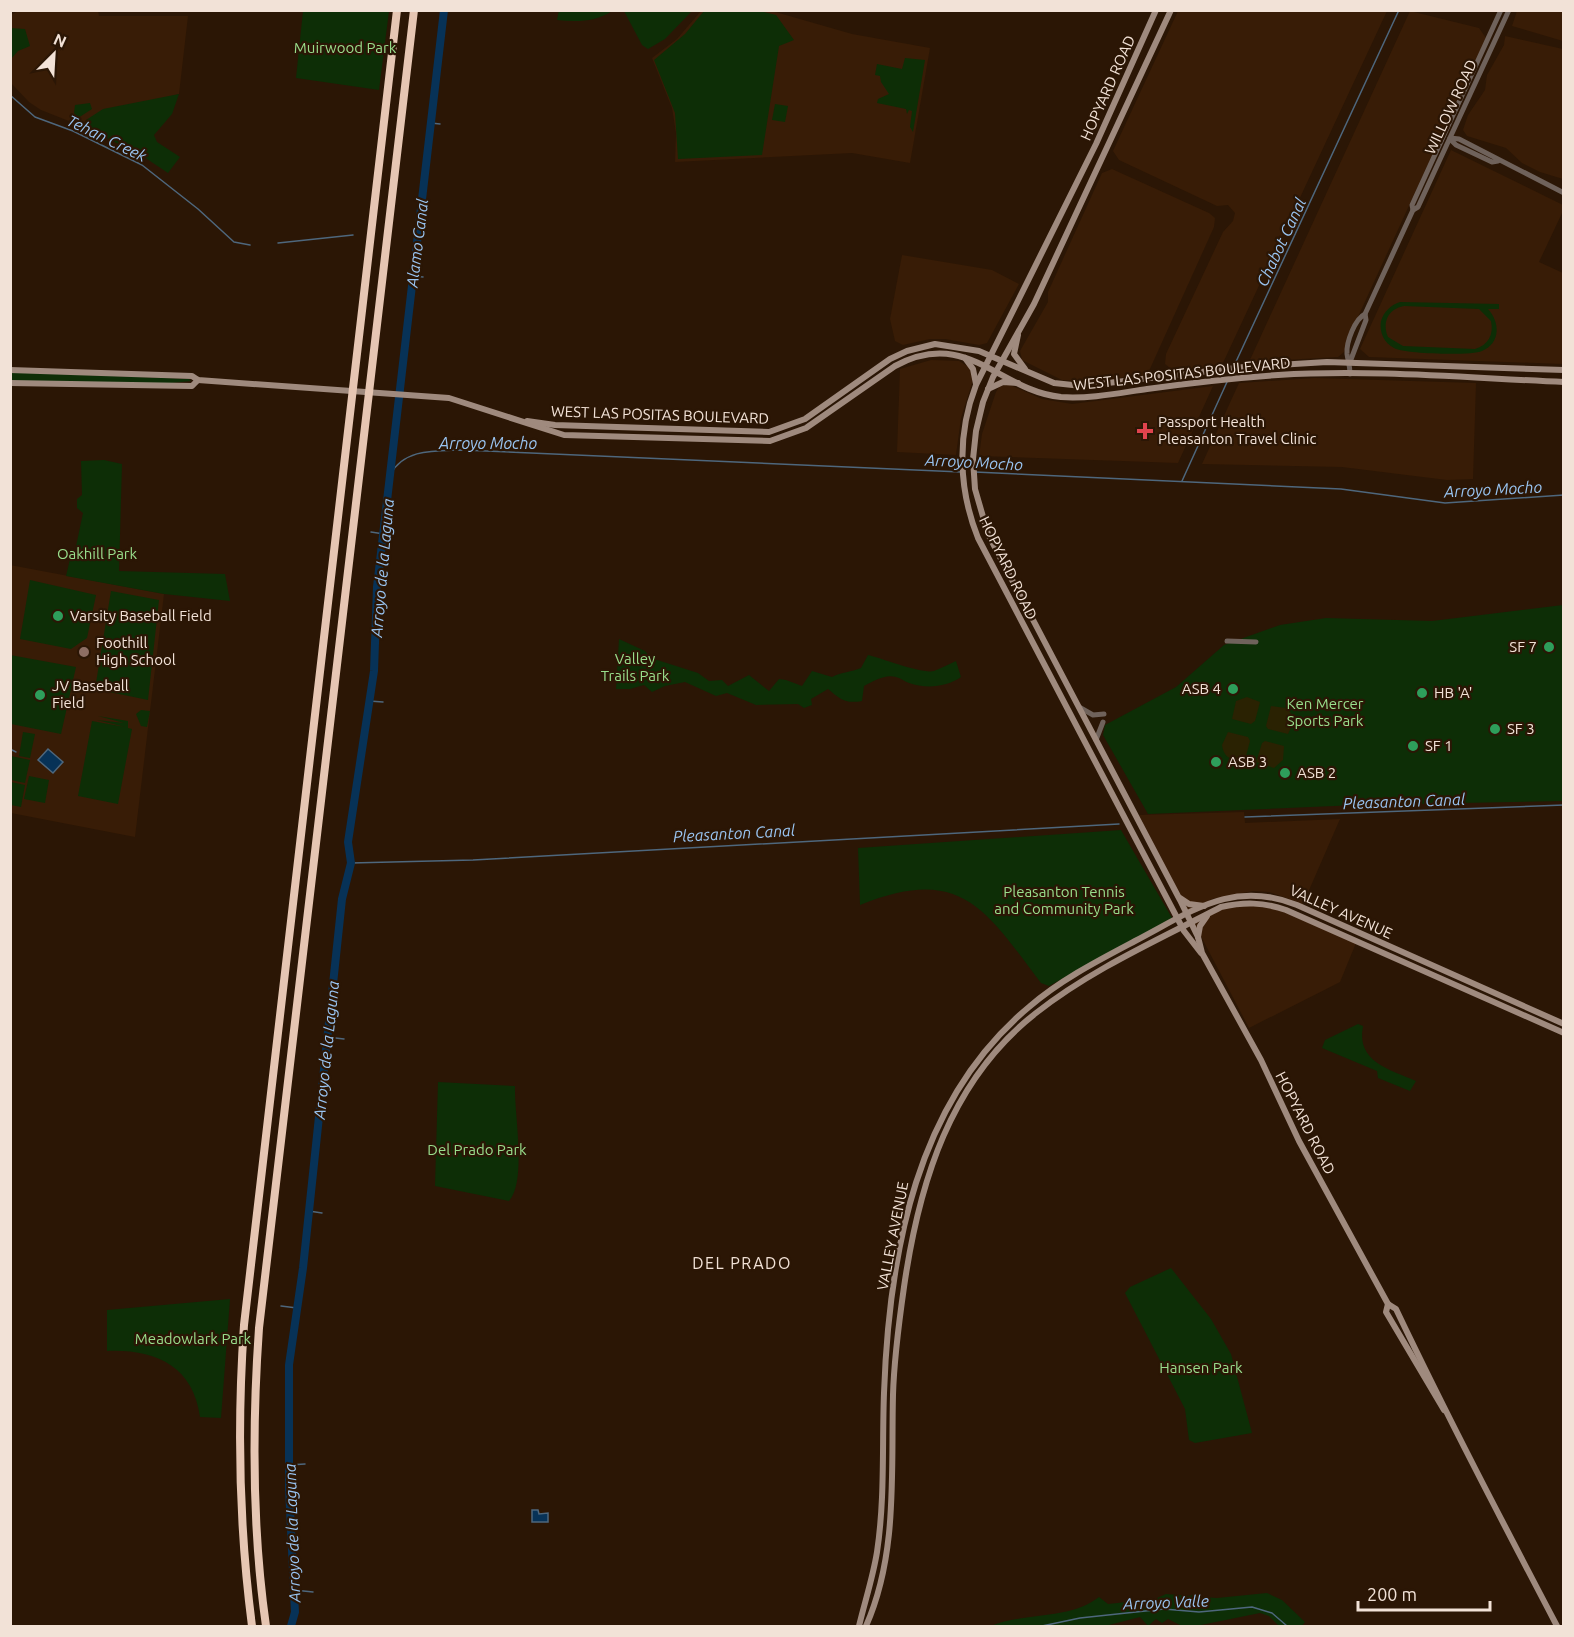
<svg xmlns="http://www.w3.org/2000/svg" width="1574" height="1637" viewBox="0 0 1574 1637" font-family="Ubuntu,sans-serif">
	<rect width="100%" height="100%" fill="#2b1605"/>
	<g fill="#381c06">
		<path d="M98 10 99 16H188L179 94 86 120 84 127 41 110 29 102 11 83 10 15 19 11Z"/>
		<path d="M701 11H772L852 34 930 48 910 163 852 153 675 162 676 133 672 108 652 58 677 39Z"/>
		<path d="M1178 11H1387L1222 365 1174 371 1165 364 1166 354 1223 232 1233 221 1235 213 1228 205 1217 206 1119 160 1113 151Z"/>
		<path d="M1410 11 1479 28 1486 38 1351 332 1344 352 1338 357 1249 362Z"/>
		<path d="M1517 11H1563V41L1512 26Z"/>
		<path d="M1505 36 1563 49V179L1540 172 1522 163 1506 148 1467 136 1463 130 1468 115 1485 90 1487 75 1504 45Z"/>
		<path d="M1451 150 1563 205V211L1539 262 1563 273V364L1369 357 1360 349Z"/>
		<path d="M1112 169 1209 213 1215 218 1214 227 1149 371 1143 375 1095 381 1062 380 1022 360 1020 351 1048 302V292L1102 173Z"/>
		<path d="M902 255 992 270 1019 284 987 343 979 345 945 339H930L903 345 895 341 890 319Z"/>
		<path d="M931 360 959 361 972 369 973 380 961 418 956 455 897 452 900 369Z"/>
		<path d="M1315 378 1476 383 1473 479 1447 480 1342 467 1202 464 1239 383Z"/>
		<path d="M1008 384 1042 399 1072 404 1213 386 1178 463 979 456 982 434 996 392 999 387Z"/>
		<path d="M10 565 164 594 135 837 11 813Z"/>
		<path d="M1244 812 1245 823 1340 819 1303 904 1269 892 1253 891 1212 899 1188 912 1139 815Z"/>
		<path d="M1245 905H1266L1290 913 1356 943 1340 982 1249 1028 1194 923 1221 910Z"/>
	</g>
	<g fill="#0d2e06" fill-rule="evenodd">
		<path d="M559 10H612V11C596 22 576 22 557 20Z"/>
		<path d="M303 11H389L379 90 296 78Z"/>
		<path d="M624 11H692L665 39 648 49 642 45Z"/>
		<path d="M704 11H760L776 15 794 40 779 46 762 155 678 159 675 113 654 60 685 34Z"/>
		<path d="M10 28 25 29 30 46 18 51 11 59Z"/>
		<path d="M905 58 925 60 913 132 910 127 912 111 909 110 907 114 906 109 877 103 878 99 889 94 881 82 880 76 875 75 877 64 902 69Z"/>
		<path d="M179 94 172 114 154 135 157 142 180 157 168 173 141 155 84 127 86 120 103 109Z"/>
		<path d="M90 103 92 109 78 118 74 113 75 105Z"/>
		<path d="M775 104 788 106 785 122 772 120Z"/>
		<path d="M1400 302 1499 304V309H1488C1500 322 1501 343 1482 351 1471 356 1405 354 1394 348 1384 343 1379 332 1381 321 1384 311 1391 305 1400 302ZM1404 306 1479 309 1491 321C1494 335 1488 345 1475 349L1403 346 1388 337C1382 322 1388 309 1404 306Z"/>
		<path d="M10 372 189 379 191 381 152 385 11 381Z"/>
		<path d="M104 460 122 464 119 571 225 574 230 601 164 594 66 576 70 559 75 551 83 513 77 508V499L82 495 81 461Z"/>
		<path d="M30 580 96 595 87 638 71 649 20 639Z"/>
		<path d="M111 591 159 600 148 700 95 689Z"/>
		<path d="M1563 605V801L1358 805 1148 814 1103 735 1105 725 1176 687 1224 645 1280 625 1326 618 1432 621Z"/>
		<path d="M619 639 645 651 651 658 698 673 709 681 722 680 728 686 749 675 769 691 779 679 786 680 802 686 812 671 832 677C842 672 851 672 861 668L868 655C884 659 922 674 934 671 942 668 949 664 956 661L961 677C947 687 926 689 909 683 905 682 901 678 896 677 885 674 874 681 864 686L862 701C845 704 840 699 828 689L811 699 812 705 804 708 798 704 756 705 727 693 716 696 685 682 665 686 652 692 644 685 630 689H616Z"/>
		<path d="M10 655 76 667 61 734 11 724Z"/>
		<path d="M141 710 150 711 147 727 141 726 136 714Z"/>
		<path d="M98 716 128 721V728L132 729 118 804 78 796 92 721 125 727 97 720 124 723Z"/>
		<path d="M23 732 35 734 30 758 19 756Z"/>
		<path d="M11 756 30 760 25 783 11 780Z"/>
		<path d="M29 776 49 780 45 803 24 799Z"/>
		<path d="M11 782 25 785 21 807 11 805Z"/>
		<path d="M1121 830 1172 918 1049 986 1041 983C985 909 961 864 860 905L858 848Z"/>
		<path d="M1358 1024 1363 1026C1356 1062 1389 1069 1416 1081L1410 1091 1378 1078 1377 1071 1322 1048 1325 1040Z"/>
		<path d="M438 1082 515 1086C514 1113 527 1181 509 1201L435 1186Z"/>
		<path d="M1171 1268 1211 1319 1231 1354 1252 1433 1195 1443 1189 1440 1185 1409 1125 1293 1130 1287Z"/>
		<path d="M230 1299 221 1418 200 1417C193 1365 154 1349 107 1351V1310Z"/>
		<path d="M1196 1593 1202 1597 1217 1598 1267 1593 1282 1600 1305 1622 1302 1626H1279L1269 1616 1260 1613 1196 1626H1182L1168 1619 1162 1623 1156 1619 1148 1626 1140 1617 1105 1626H991C1025 1612 1070 1620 1099 1597L1108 1604 1155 1599 1166 1594 1190 1596Z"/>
	</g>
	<g fill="#2a2202">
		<path d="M1247 697 1260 702 1255 721 1251 724 1232 719 1236 701Z"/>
		<path d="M1271 706 1286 708C1296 716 1293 724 1288 734L1268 729 1266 726Z"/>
		<path d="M1228 732 1248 737 1250 741 1245 760C1232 760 1224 759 1222 745Z"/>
		<path d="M1265 741 1284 746 1283 760 1274 768 1256 762 1262 743Z"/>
	</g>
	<g fill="#073257" stroke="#4e677d" stroke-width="1.5">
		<path d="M48 749 63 762 53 773 38 760Z"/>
		<path d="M532 1510H538L539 1514 548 1513V1522H532Z"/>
	</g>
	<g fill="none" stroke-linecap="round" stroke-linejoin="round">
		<g stroke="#4e677d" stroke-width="1.5">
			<path d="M10 95 35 117 73 131 142 165 198 209 234 242 250 245"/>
			<path d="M431 123 440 124"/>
			<path d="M278 243 353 235"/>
			<path d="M414 276 423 277"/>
			<path d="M1234 366 1399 10"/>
			<path d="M975 472 1341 489 1445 503 1564 495"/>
			<path d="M390 475C404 448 436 451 462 450L961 472"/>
			<path d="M1182 481 1227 382"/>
			<path d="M371 532 384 534"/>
			<path d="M369 701 383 702"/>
			<path d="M10 749 16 752"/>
			<path d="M1245 817 1564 805"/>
			<path d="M351 863 473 860 1119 824"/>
			<path d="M327 1037 344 1039"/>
			<path d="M309 1211 322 1213"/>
			<path d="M281 1306 297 1308"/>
			<path d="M289 1465 305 1464"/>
			<path d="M294 1590 313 1592"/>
			<path d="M1042 1626 1080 1618 1164 1609 1199 1612 1252 1607 1272 1613 1287 1626"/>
		</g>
		<path stroke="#073257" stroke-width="8" d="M291 1626 295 1612 289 1488V1365L303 1268 342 899 351 863 348 842 374 671 377 587 444 10"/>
		<g stroke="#6f625b" stroke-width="5">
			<path d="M1450 138 1459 139 1564 193"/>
			<path d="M1450 139 1456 145 1492 162 1498 161"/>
			<path d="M1413 210 1412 205 1501 10"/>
			<path d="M1350 362 1366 320 1365 314 1413 210 1418 207 1509 10"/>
			<path d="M1350 374C1350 366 1348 361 1347 354 1346 342 1355 319 1365 314"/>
			<path d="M1227 641 1256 642"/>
			<path d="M1079 707 1093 715 1104 714"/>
			<path d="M1096 740 1103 722"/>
		</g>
		<g stroke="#9f8a7e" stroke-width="6">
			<path d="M1156 10 1096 144 976 385C957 434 958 488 978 538L1184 931 1201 953"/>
			<path d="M1171 10 1034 304 993 377 983 402 976 431 973 459 975 489 988 534 1180 900 1198 937 1202 953 1261 1060 1299 1141 1388 1304 1396 1309C1447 1416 1502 1521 1557 1626"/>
			<path d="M1018 335 1014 354 1025 369"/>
			<path d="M965 358 973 369 976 384"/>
			<path d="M10 370 192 376 198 380 449 398 564 435 770 441 806 428 895 366C967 327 999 391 1061 397 1090 399 1119 393 1147 389 1190 383 1234 378 1278 375 1372 369 1469 378 1564 382"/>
			<path d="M10 383 192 386 198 380"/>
			<path d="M988 389 1003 382 1018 383"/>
			<path d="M527 421 555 425 769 432 805 419 890 359 907 351 935 344 979 351 1054 383 1082 386 1244 367 1327 362 1564 370"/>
			<path d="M1180 898 1189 904 1204 906"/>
			<path d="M1198 937 1200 926 1207 916"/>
			<path d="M1388 1304 1386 1312 1444 1410"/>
			<path d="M859 1626C865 1601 873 1577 877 1552 885 1499 882 1446 884 1393 889 1253 916 1101 1029 1007 1060 980 1099 960 1135 941 1191 912 1232 879 1297 905L1564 1024"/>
			<path d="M866 1626C898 1554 891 1472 893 1395 894 1358 899 1322 904 1287 919 1183 950 1080 1036 1013 1092 969 1158 940 1221 907 1244 902 1263 902 1286 910L1564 1033"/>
		</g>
		<g stroke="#e6c6b3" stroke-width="8">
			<path d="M252 1626C239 1526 237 1426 244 1325L397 10"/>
			<path d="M266 1626C252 1528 252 1428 259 1328L414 10"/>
		</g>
	</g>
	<path fill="#e0444e" stroke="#2b1605" stroke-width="2" d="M1142 422h6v6h6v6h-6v6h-6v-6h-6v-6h6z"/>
	<g fill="#2e9e5b" stroke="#2b1605" stroke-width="2">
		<circle cx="58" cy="616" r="6"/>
		<circle cx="1549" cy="647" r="6"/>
		<circle cx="1233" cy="689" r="6"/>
		<circle cx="1422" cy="693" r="6"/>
		<circle cx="40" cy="695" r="6"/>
		<circle cx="1495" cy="729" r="6"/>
		<circle cx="1413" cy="746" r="6"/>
		<circle cx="1216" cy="762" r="6"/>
		<circle cx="1285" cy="773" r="6"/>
	</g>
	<circle fill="#8d6e63" stroke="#2b1605" stroke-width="2" cx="84" cy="652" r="6"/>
	<g text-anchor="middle" stroke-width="4.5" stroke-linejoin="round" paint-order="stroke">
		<g font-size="15" fill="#99de8c" stroke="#2b1605">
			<text x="345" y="53">Muirwood Park</text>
			<text x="97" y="559">Oakhill Park</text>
			<text x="635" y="664">Valley<tspan x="635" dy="17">Trails Park</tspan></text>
			<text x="1325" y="709">Ken Mercer<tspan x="1325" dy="17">Sports Park</tspan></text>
			<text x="1064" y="897">Pleasanton Tennis<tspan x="1064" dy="17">and Community Park</tspan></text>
			<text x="477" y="1155">Del Prado Park</text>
			<text x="193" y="1344">Meadowlark Park</text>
			<text x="1201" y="1373">Hansen Park</text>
		</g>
		<g font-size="15" fill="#f2e2d7" stroke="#2b1605">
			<text transform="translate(1108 88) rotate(-66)" y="5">HOPYARD ROAD</text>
			<text transform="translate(1451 107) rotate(-65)" y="5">WILLOW ROAD</text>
			<text transform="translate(1182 374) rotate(-6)" y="5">WEST LAS POSITAS BOULEVARD</text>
			<text transform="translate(660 415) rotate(2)" y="5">WEST LAS POSITAS BOULEVARD</text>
			<text transform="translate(1008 568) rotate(64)" y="5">HOPYARD ROAD</text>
			<text transform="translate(1341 912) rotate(24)" y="5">VALLEY AVENUE</text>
			<text transform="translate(1305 1123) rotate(63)" y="5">HOPYARD ROAD</text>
			<text transform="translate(893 1236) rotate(-79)" y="5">VALLEY AVENUE</text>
		</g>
		<g font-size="15" fill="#f2e2d7" stroke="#2b1605" text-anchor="start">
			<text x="1158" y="427">Passport Health<tspan x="1158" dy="17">Pleasanton Travel Clinic</tspan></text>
			<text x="70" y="621">Varsity Baseball Field</text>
			<text x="96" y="648">Foothill<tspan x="96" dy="17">High School</tspan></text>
			<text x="1537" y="652" text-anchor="end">SF 7</text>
			<text x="52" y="691">JV Baseball<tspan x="52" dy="17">Field</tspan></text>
			<text x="1221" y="694" text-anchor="end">ASB 4</text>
			<text x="1434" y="698">HB 'A'</text>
			<text x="1507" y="734">SF 3</text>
			<text x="1425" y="751">SF 1</text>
			<text x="1228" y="767">ASB 3</text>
			<text x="1297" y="778">ASB 2</text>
		</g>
		<g font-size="16" font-style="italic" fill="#99c4f1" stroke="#2b1605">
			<text transform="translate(107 138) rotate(26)" y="6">Tehan Creek</text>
			<text transform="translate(1281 242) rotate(-65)" y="6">Chabot Canal</text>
			<text transform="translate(417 243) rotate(-83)" y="6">Alamo Canal</text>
			<text x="488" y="449">Arroyo Mocho</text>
			<text transform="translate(974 462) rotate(3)" y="6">Arroyo Mocho</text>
			<text transform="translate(1493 489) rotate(-3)" y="6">Arroyo Mocho</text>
			<text transform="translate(382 568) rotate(-85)" y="6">Arroyo de la Laguna</text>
			<text transform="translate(1404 801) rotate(-2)" y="6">Pleasanton Canal</text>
			<text transform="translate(734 833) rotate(-3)" y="6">Pleasanton Canal</text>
			<text transform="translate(326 1050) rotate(-84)" y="6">Arroyo de la Laguna</text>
			<text transform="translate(292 1533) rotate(-92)" y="6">Arroyo de la Laguna</text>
			<text transform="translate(1166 1602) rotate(-2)" y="6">Arroyo Valle</text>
		</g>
		<g font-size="16" letter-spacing="1.5" fill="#f2e2d7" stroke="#2b1605">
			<text x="742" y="1269">DEL PRADO</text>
		</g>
	</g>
	<rect width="1574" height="1637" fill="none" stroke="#f2e2d7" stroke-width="24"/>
	<g transform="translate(54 54) rotate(24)" stroke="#2b1605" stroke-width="4.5" paint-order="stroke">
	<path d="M0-4.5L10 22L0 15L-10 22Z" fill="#f2e2d7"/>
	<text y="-9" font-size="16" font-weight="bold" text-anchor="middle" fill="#f2e2d7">N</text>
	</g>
	<path d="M1358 1601v9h132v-9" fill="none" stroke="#f2e2d7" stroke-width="3"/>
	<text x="1367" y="1601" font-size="18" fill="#f2e2d7" stroke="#2b1605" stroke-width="4.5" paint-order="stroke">200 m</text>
</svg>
